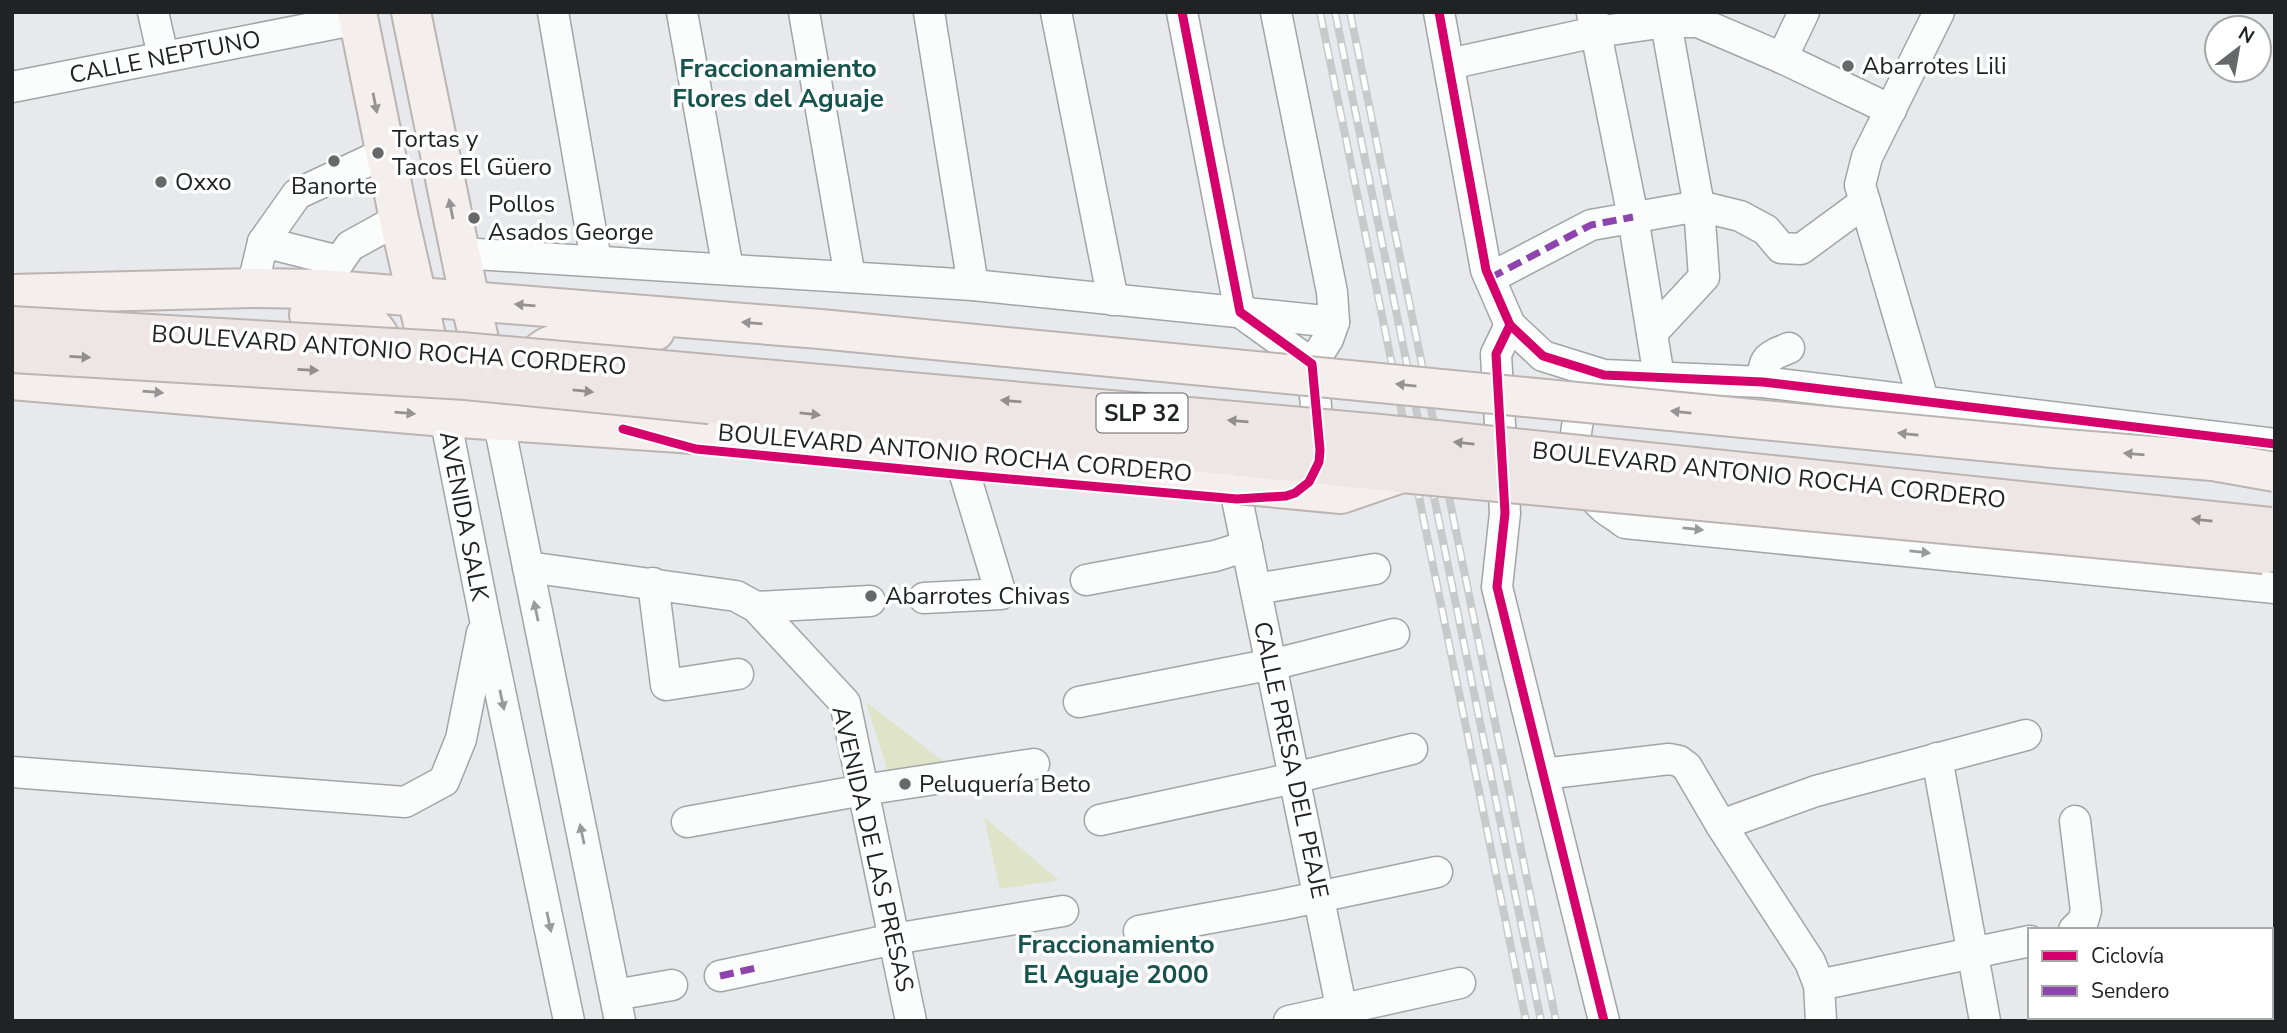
<svg xmlns="http://www.w3.org/2000/svg" width="2287" height="1033" viewBox="0 0 2287 1033" font-family="'Nunito Sans',sans-serif">
	<rect width="100%" height="100%" fill="#e7e9ec"/>
	<g fill="#dfe4c8">
		<path d="M866 702 948 765 891 781Z"/>
		<path d="M984 817 1059 880 1000 889Z"/>
	</g>
	<g fill="none" stroke-linecap="round" stroke-linejoin="round">
		<g stroke="#a3a4a6" stroke-width="33">
			<g id="minor">
				<path d="M153 12 163 56"/>
				<path d="M553 12 596 260"/>
				<path d="M682 12 728 269"/>
				<path d="M804 12 850 277"/>
				<path d="M929 12 973 285"/>
				<path d="M1056 12 1113 300"/>
				<path d="M1182 12 1240 312 1312 364 1320 448"/>
				<path d="M1276 12 1332 292 1334 322 1328 339 1312 364"/>
				<path d="M1439 12 1486 270 1510 325 1543 356 1604 375 1763 382 2275 444"/>
				<path d="M1592 13 1633 217 1659 377"/>
				<path d="M1782 58 1804 12"/>
				<path d="M1449 64 1596 32 1666 22H1698L1782 58 1891 110"/>
				<path d="M12 87 358 19"/>
				<path d="M263 242 339 261"/>
				<path d="M460 253 973 285 1334 322"/>
				<path d="M1490 278 1591 225 1699 206 1740 216 1766 230 1781 248 1801 249 1865 202"/>
				<path d="M252 288 263 242 297 194 385 153"/>
				<path d="M320 289 350 246 399 219"/>
				<path d="M1510 325 1496 354 1505 513 1497 587 1604 1021"/>
				<path d="M1652 333 1704 277 1699 206 1664 12"/>
				<path d="M1763 382C1763 358 1767 357 1789 348"/>
				<path d="M1595 387C1567 421 1569 476 1603 507 1610 513 1618 517 1625 523L2275 588"/>
				<path d="M1924 403 1860 185 1867 157 1939 12"/>
				<path d="M445 417 485 619 569 1021"/>
				<path d="M498 419 620 1021"/>
				<path d="M1237 499 1344 1021"/>
				<path d="M528 567 736 596 756 607 845 703 911 1021"/>
				<path d="M1086 580 1215 556 1247 546"/>
				<path d="M653 583 666 685 738 674"/>
				<path d="M1256 589 1375 569"/>
				<path d="M924 598 1001 594 965 475"/>
				<path d="M756 607 870 601"/>
				<path d="M1079 702 1283 662 1394 634"/>
				<path d="M1937 758 1985 1021"/>
				<path d="M12 772 405 802 444 781 461 739 482 633"/>
				<path d="M1543 774 1669 759 1679 761 1687 767 1721 825 1810 962 1819 985 1821 1021"/>
				<path d="M1100 820 1294 778 1412 749"/>
				<path d="M687 822 863 790 1034 764"/>
				<path d="M1721 825 1816 791 2026 735"/>
				<path d="M2074 930 2083 921 2086 911 2075 821"/>
				<path d="M1139 931 1280 905 1437 872"/>
				<path d="M720 976 894 939 1063 911"/>
				<path d="M1819 985 2030 941"/>
				<path d="M615 995 672 985"/>
				<path d="M1289 1021 1460 983"/>
			</g>
		</g>
		<g stroke="#bcb4b2" stroke-width="42">
			<g id="major">
				<path d="M357 12 399 219 436 380"/>
				<path d="M411 12 470 301 490 386"/>
				<path d="M12 294 252 288 320 289 820 329"/>
				<path d="M309 315C325 316 344 314 359 319 383 328 389 354 380 375"/>
				<path d="M527 374C539 331 587 341 622 338 634 337 645 333 655 331"/>
				<path d="M12 380 445 417 723 436"/>
			</g>
		</g>
		<use href="#minor" stroke="#fbfcfc" stroke-width="30"/>
		<use href="#major" stroke="#f4efed" stroke-width="38"/>
		<g stroke="#c8c9ca" stroke-width="8">
			<g id="rail">
				<path d="M1320 12 1526 1021"/>
				<path d="M1335 12 1541 1021"/>
				<path d="M1350 12 1556 1021"/>
			</g>
		</g>
		<use href="#rail" stroke="#fff" stroke-width="5" stroke-dasharray="16" stroke-linecap="butt"/>
		<g stroke="#bcb4b2" stroke-width="42" stroke-linecap="butt">
			<g id="major-bridge">
				<path d="M820 329 2053 448 2213 461 2275 472"/>
				<path d="M723 436 1341 494 1402 473"/>
			</g>
		</g>
		<g stroke="#bcb4b2" stroke-width="42" stroke-linecap="butt">
			<g id="highway-bridge">
				<path d="M12 326 462 352 1380 434 2270 527"/>
				<path d="M12 353 466 380 1402 473 2264 554"/>
			</g>
		</g>
		<use href="#major-bridge" stroke="#f4efed" stroke-width="38"/>
		<use href="#highway-bridge" stroke="#eee6e4" stroke-width="38"/>
		<g stroke="#8e44ad" stroke-width="7" stroke-dasharray="14 7" stroke-linecap="butt">
			<path d="M1490 278 1591 225 1633 217"/>
			<path d="M720 976 756 968"/>
		</g>
		<g stroke="#fff" stroke-width="13">
			<g id="cycleway">
				<path d="M1439 12 1486 270 1510 325 1543 356 1604 375 1763 382 2275 444"/>
				<path d="M1510 325 1496 354 1505 513 1497 587 1604 1021"/>
				<path d="M623 429 696 449 965 475 1237 499 1286 496 1295 493 1309 482 1319 462 1320 450 1312 364 1240 312 1182 12"/>
			</g>
		</g>
		<use href="#cycleway" stroke="#d6006c" stroke-width="9"/>
	</g>
	<defs><path id="oneway-solid" d="M-6-.8H1V-3.2L6.5 0L1 3.2V.8H-6Z" transform="scale(1.75)"/></defs>
	<g fill="#959393">
		<use href="#oneway-solid" transform="translate(375 103) rotate(79)"/>
		<use href="#oneway-solid" transform="translate(451 209) rotate(-101)"/>
		<use href="#oneway-solid" transform="translate(525 305) rotate(-175)"/>
		<use href="#oneway-solid" transform="translate(752 323) rotate(-175)"/>
		<use href="#oneway-solid" transform="translate(1406 385) rotate(-174)"/>
		<use href="#oneway-solid" transform="translate(153 392) rotate(5)"/>
		<use href="#oneway-solid" transform="translate(1681 412) rotate(-174)"/>
		<use href="#oneway-solid" transform="translate(405 413) rotate(5)"/>
		<use href="#oneway-solid" transform="translate(1908 434) rotate(-174)"/>
		<use href="#oneway-solid" transform="translate(2134 454) rotate(-175)"/>
	</g>
	<g fill="#928e8e">
		<use href="#oneway-solid" transform="translate(80 357) rotate(3)"/>
		<use href="#oneway-solid" transform="translate(308 370) rotate(3)"/>
		<use href="#oneway-solid" transform="translate(583 391) rotate(6)"/>
		<use href="#oneway-solid" transform="translate(1011 401) rotate(-175)"/>
		<use href="#oneway-solid" transform="translate(810 414) rotate(6)"/>
		<use href="#oneway-solid" transform="translate(1238 421) rotate(-175)"/>
		<use href="#oneway-solid" transform="translate(1464 443) rotate(-174)"/>
		<use href="#oneway-solid" transform="translate(2202 520) rotate(-174)"/>
	</g>
	<g fill="#999a9b">
		<use href="#oneway-solid" transform="translate(1693 529) rotate(6)"/>
		<use href="#oneway-solid" transform="translate(1920 552) rotate(6)"/>
		<use href="#oneway-solid" transform="translate(536 611) rotate(-102)"/>
		<use href="#oneway-solid" transform="translate(502 700) rotate(78)"/>
		<use href="#oneway-solid" transform="translate(582 834) rotate(-102)"/>
		<use href="#oneway-solid" transform="translate(549 922) rotate(78)"/>
	</g>
	<g fill="#66686a" stroke="#fff" stroke-width="2.5">
		<circle cx="1848" cy="66" r="7"/>
		<circle cx="378" cy="153" r="7"/>
		<circle cx="334" cy="161" r="7"/>
		<circle cx="161" cy="182" r="7"/>
		<circle cx="474" cy="218" r="7"/>
		<circle cx="871" cy="596" r="7"/>
		<circle cx="905" cy="784" r="7"/>
	</g>
	<g text-anchor="middle" stroke-width="7" stroke-linejoin="round" paint-order="stroke">
		<rect fill="#fff" stroke="#646466" stroke-width="2" x="1096.5" y="393.5" width="91" height="39" rx="5"/>
		<g font-size="23" font-weight="bold" fill="#212224">
			<text x="1142" y="421">SLP 32</text>
		</g>
		<g font-size="24" fill="#212224" stroke="#fff">
			<text transform="translate(165 57) rotate(-11)" y="8">CALLE NEPTUNO</text>
			<text transform="translate(389 350) rotate(4)" y="8">BOULEVARD ANTONIO ROCHA CORDERO</text>
			<text transform="translate(955 453) rotate(5)" y="8">BOULEVARD ANTONIO ROCHA CORDERO</text>
			<text transform="translate(1769 475) rotate(6)" y="8">BOULEVARD ANTONIO ROCHA CORDERO</text>
			<text transform="translate(464 516) rotate(79)" y="8">AVENIDA SALK</text>
			<text transform="translate(1291 760) rotate(78)" y="8">CALLE PRESA DEL PEAJE</text>
			<text transform="translate(873 849) rotate(77)" y="8">AVENIDA DE LAS PRESAS</text>
		</g>
		<g font-size="24" fill="#212224" stroke="#fff" text-anchor="start">
			<text x="1862" y="74">Abarrotes Lili</text>
			<text x="392" y="147">Tortas y<tspan x="392" dy="28">Tacos El Güero</tspan></text>
			<text x="175" y="190">Oxxo</text>
			<text x="334" y="194" text-anchor="middle">Banorte</text>
			<text x="488" y="212">Pollos<tspan x="488" dy="28">Asados George</tspan></text>
			<text x="885" y="604">Abarrotes Chivas</text>
			<text x="919" y="792">Peluquería Beto</text>
		</g>
		<g font-size="26" font-weight="bold" fill="#16524e" stroke="#fff">
			<text x="778" y="77">Fraccionamiento<tspan x="778" dy="30">Flores del Aguaje</tspan></text>
			<text x="1116" y="953">Fraccionamiento<tspan x="1116" dy="30">El Aguaje 2000</tspan></text>
		</g>
	</g>
	<rect width="2287" height="1033" fill="none" stroke="#212224" stroke-width="28"/>
	<rect x="2028" y="928" width="245" height="91" fill="#ffffff" stroke="#a6a7a7" stroke-width="2"/>
	<rect x="2042" y="951" width="35" height="10" fill="#d6006c" stroke="#a6a7a7" stroke-width="2"/>
	<text x="2091" y="963" font-size="21" fill="#212224">Ciclovía</text>
	<rect x="2042" y="986" width="35" height="10" fill="#8e44ad" stroke="#a6a7a7" stroke-width="2"/>
	<text x="2091" y="998" font-size="21" fill="#212224">Sendero</text>
	<g transform="translate(2238 49) rotate(31)"><circle r="33" fill="#ffffff" stroke="#a6a7a7" stroke-width="2"/>
	<path d="M0-5L12 26L0 18L-12 26Z" fill="#66686a"/>
	<text y="-10" font-size="19" font-weight="bold" text-anchor="middle" fill="#212224">N</text>
	</g>
</svg>
